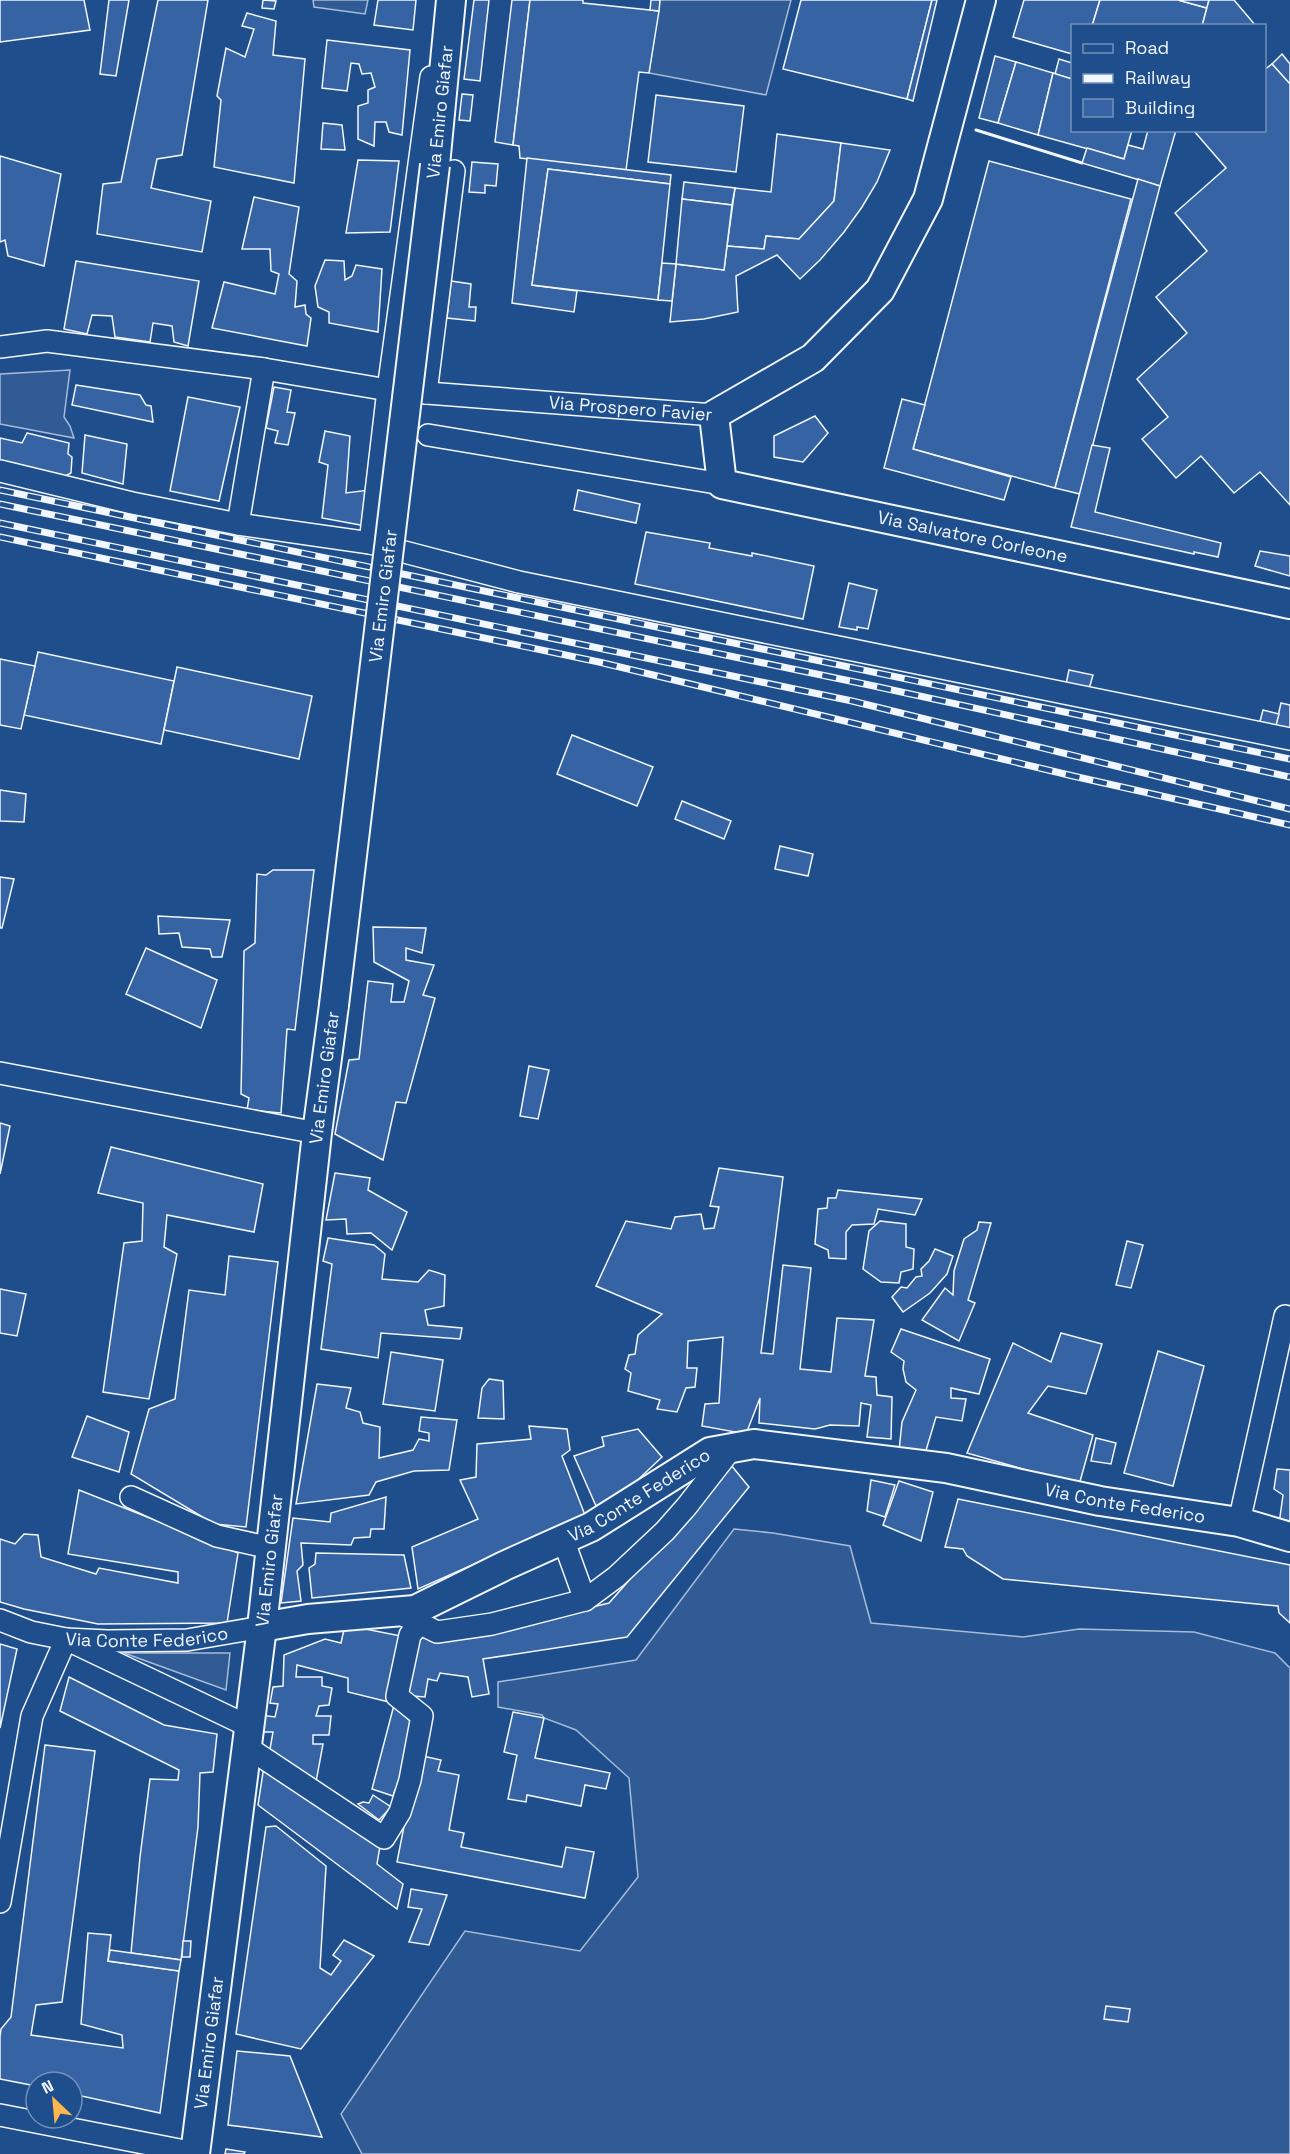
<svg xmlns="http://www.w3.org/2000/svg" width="1290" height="2154" viewBox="0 0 1290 2154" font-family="'Space Grotesk',sans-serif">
	<rect width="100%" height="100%" fill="#1f4e8c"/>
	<g fill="#305b95" stroke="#a8bbd7" stroke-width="1.5">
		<path d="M313 0H368L365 14 314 7Z"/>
		<path d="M660 0H791L766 95 649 73Z"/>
		<path d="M70 370 64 417 70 426 74 438 0 424V374Z"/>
		<path d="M734 1529 773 1533 850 1546 871 1623 1023 1637 1079 1629 1194 1632 1275 1653 1290 1668V2154H362L341 2114 465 1931 580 1951 638 1877 629 1778 576 1730 544 1718 542 1715 498 1707V1682L636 1660Z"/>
		<path d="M124 1653H230L226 1690Z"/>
	</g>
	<g fill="#3563a3" stroke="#f2f6ff" stroke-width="1.5">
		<path d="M0 0H84L90 30 0 42Z"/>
		<path d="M109 0H129L116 76 100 74Z"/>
		<path d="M158 0H208L182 155 157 159 151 188 211 201 202 252 97 234 103 184 121 182Z"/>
		<path d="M263 0 276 1 274 9 262 8Z"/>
		<path d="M378 0H416L413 30 374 25Z"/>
		<path d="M474 0H489L480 81 464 79Z"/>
		<path d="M512 0H530L513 145 495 142Z"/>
		<path d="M530 0H583V3L659 11 649 73 639 72 626 170 520 158 519 146 513 145Z"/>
		<path d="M651 0H660L659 11 650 10Z"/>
		<path d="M801 0H932L907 99 783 69Z"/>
		<path d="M932 0H937L913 101 907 99Z"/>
		<path d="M1024 0H1100L1092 26H1072V54L1013 37Z"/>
		<path d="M1100 0H1178L1207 8 1202 26H1092Z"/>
		<path d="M1178 0H1209L1207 8Z"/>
		<path d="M1209 0H1234L1256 26H1202Z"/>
		<path d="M247 13 276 21 273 55 305 59 294 183 214 167 221 100 217 96 226 48 245 57 254 29 242 26Z"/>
		<path d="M327 40 410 50 402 135 389 132 386 122H375L374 146 358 139V106L368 103V90L375 87 371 73 362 74 359 64 351 63 347 91 322 88Z"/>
		<path d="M1282 54 1290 64V84L1272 64Z"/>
		<path d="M995 56 1016 62 998 123 979 118Z"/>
		<path d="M1059 59 1072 63V79L1055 74Z"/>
		<path d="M1016 62 1053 73 1038 135 998 123Z"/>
		<path d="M1272 64 1290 84V505L1260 472 1234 493 1201 456 1176 478 1142 439 1168 417 1137 379 1187 333 1156 297 1207 251 1175 213 1226 168 1194 131 1264 130V70Z"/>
		<path d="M1053 73 1072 79V130H1132L1124 159 1038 135Z"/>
		<path d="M462 94 473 95 470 121 459 120Z"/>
		<path d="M656 95 744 106 736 172 648 162Z"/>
		<path d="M323 123 342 125 345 150 321 149Z"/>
		<path d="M1148 130H1176L1160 186 1082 163 1087 148 1124 159 1128 145 1143 149Z"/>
		<path d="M777 134 841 143 834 201 799 239 766 236 764 249 727 246 735 188 771 192Z"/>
		<path d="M841 143 890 150 877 182 862 207 844 232 820 260 800 279 777 255 736 276 738 312 704 319 670 322 676 264 724 270 727 246 764 249 766 236 799 239 834 201Z"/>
		<path d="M0 156 61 174 44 266 8 256 5 240 0 242Z"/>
		<path d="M527 158 671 175 670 184 548 169 532 285 577 291 574 312 512 303Z"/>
		<path d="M358 160 399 161 390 232 346 233Z"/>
		<path d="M989 161 1131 199 1055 488 913 449Z"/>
		<path d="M472 162 498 164 496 186 485 185V193L469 192Z"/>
		<path d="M548 169 670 184 658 300 532 285Z"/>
		<path d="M1138 179 1160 186 1080 494 1055 488Z"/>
		<path d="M684 182 735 188 732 205 682 199Z"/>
		<path d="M254 197 299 207 289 274 297 281 295 307 305 305 306 314 311 318 307 346 212 328 224 282 275 294 279 274 271 271 270 249H242Z"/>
		<path d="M682 199 732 205 724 270 676 264Z"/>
		<path d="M325 260 344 261 345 280 352 276 356 265 382 269 378 332 329 323V312L318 307 315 286Z"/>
		<path d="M76 261 199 281 188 346 174 342 172 326 153 323 150 342 115 337 112 316 92 315 87 334 64 329Z"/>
		<path d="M662 263 676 264 672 301 658 300Z"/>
		<path d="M451 281 471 284 469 307H476L475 321 447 318Z"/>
		<path d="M76 385 140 395 146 405 151 406 153 422 72 405Z"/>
		<path d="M274 387 291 390 287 412 295 413 288 445 275 443 278 431 266 428Z"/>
		<path d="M188 397 240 407 219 501 170 491Z"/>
		<path d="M902 399 925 405 913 449 1011 477 1004 500 884 468Z"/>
		<path d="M815 416 828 433 803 462 774 457V436Z"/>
		<path d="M325 431 350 436 346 493 369 490 366 526 322 518 328 465 319 462Z"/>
		<path d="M27 433 69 443 68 454 72 457 71 473 65 476 66 482 0 461V438L22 443Z"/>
		<path d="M85 435 127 444 123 484 82 473Z"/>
		<path d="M1092 445 1110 448 1095 512 1221 543 1218 557 1194 552V554L1071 527Z"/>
		<path d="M578 490 640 504 636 523 574 510Z"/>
		<path d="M646 532 710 543 709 548 752 556V553L814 566 803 619 635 584Z"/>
		<path d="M1260 551 1290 556V576L1255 566Z"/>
		<path d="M849 583 877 590 868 629 857 627V630L839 627Z"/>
		<path d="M38 652 174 681 161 744 24 715Z"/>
		<path d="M0 659 35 666 21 729 0 725Z"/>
		<path d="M177 667 312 696 299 759 164 730Z"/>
		<path d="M1069 670 1093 675 1089 689 1066 684Z"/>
		<path d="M1281 703 1290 705V732L1275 729Z"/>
		<path d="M1263 710 1279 714 1275 729 1259 725Z"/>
		<path d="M572 735 653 767 637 806 557 774Z"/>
		<path d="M0 790 26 794 24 822 0 821Z"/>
		<path d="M682 801 731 821 724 839 675 819Z"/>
		<path d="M780 846 813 854 808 876 775 869Z"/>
		<path d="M273 870H314L295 1030 287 1029 281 1113 247 1110 249 1098 241 1094 244 951 255 943 257 874 266 875Z"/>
		<path d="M0 877 14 879 2 928H0Z"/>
		<path d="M158 916 230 920 222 957H212L210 949 182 947 179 933 159 934Z"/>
		<path d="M373 927 426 928 422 953 406 948V960L434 965 423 995 435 998 406 1103 396 1102 383 1160 335 1134 349 1060 359 1059 368 981 393 984 391 1002H404L409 981 374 962Z"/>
		<path d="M146 948 217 980 201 1028 126 994Z"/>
		<path d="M529 1066 549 1070 538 1119 520 1116Z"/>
		<path d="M0 1123 10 1126 0 1174Z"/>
		<path d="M111 1147 263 1184 254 1232 167 1215 164 1247 177 1254 149 1399 103 1392 124 1243 142 1241 143 1203 98 1193Z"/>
		<path d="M719 1168 783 1177 761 1353 773 1354 783 1265 811 1268 800 1369 831 1372 837 1318 874 1320 865 1376 876 1377 877 1395 892 1397 891 1439 867 1437 871 1405 861 1403 859 1426 830 1425 815 1429 759 1423 760 1398 746 1434 702 1426 705 1404 719 1403 723 1337 688 1341 687 1368H697L695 1387 686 1388 677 1412 657 1409 660 1400 628 1391 631 1373 625 1369 629 1355 635 1354 638 1335 662 1314 596 1286 626 1221 671 1229 675 1217 701 1214 704 1229 714 1228 719 1207 710 1206Z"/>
		<path d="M335 1173 370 1178 368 1190 407 1212 392 1250 371 1233 347 1234 346 1219 326 1220Z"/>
		<path d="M838 1190 922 1199 915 1215 878 1209 874 1224 852 1225 846 1232V1259L829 1258 828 1250 815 1244 818 1209 827 1208 828 1198H836Z"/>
		<path d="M880 1221 906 1224V1247L914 1249 913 1269 901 1272 899 1283 881 1282 863 1269 869 1231Z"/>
		<path d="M979 1222 991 1223 968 1300 975 1303 959 1341 922 1320 945 1288 953 1295 954 1271 964 1239 977 1230Z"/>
		<path d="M328 1238 374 1245 385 1254 382 1279 418 1282 429 1270 445 1275 444 1306 425 1310 428 1325 462 1328 460 1339 381 1333 378 1358 321 1349 332 1264 323 1261Z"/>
		<path d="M1127 1241 1143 1245 1131 1288 1116 1285Z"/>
		<path d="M935 1249 953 1256 947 1274 930 1293 903 1312 892 1297 901 1287 907 1288 916 1277 922 1276 921 1269 929 1261Z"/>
		<path d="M229 1256 278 1262 246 1527 214 1524 131 1474 149 1409 175 1399 189 1290 225 1295Z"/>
		<path d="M0 1289 26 1294 17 1336 0 1333Z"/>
		<path d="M901 1329 990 1359 979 1394 951 1388V1398L966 1399 962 1421 936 1417 924 1457 899 1451 902 1422 916 1390 906 1382 903 1369 904 1361 891 1352Z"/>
		<path d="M1061 1333 1102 1344 1086 1394 1048 1386 1028 1413 1093 1435 1079 1485 967 1453 1013 1343 1051 1362Z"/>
		<path d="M1158 1351 1204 1366 1173 1486 1124 1473Z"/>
		<path d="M391 1352 443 1360 435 1411 383 1404Z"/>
		<path d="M489 1379 503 1381 504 1419 478 1418 482 1388Z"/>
		<path d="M317 1384 351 1388 346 1408 360 1412 363 1423 380 1427 379 1458 413 1450 419 1439 429 1441V1433L419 1431 421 1417 457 1420 449 1470 414 1471 376 1482 369 1495 296 1504Z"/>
		<path d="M87 1416 129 1432 119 1472 72 1457Z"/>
		<path d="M529 1426 567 1429 570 1450 562 1456 585 1515 418 1589 412 1547 478 1519 460 1480 476 1477 477 1444 531 1439Z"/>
		<path d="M638 1429 662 1457 626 1491 596 1506 574 1456 604 1446 602 1437Z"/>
		<path d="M1096 1438 1116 1443 1111 1464 1091 1461Z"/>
		<path d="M731 1465 749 1487 627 1637 483 1659 489 1694 472 1697 468 1677 440 1673 437 1681 428 1679 425 1697 401 1695 414 1639 563 1614 609 1603Z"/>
		<path d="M1277 1469 1290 1470V1527L1279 1524 1283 1495 1274 1489Z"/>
		<path d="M871 1480 895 1485 885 1517 867 1511Z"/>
		<path d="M899 1481 933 1492 921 1541 883 1525Z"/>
		<path d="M79 1490 238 1553 227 1623 98 1624 24 1609 0 1602V1539L15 1544 24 1534 38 1535 41 1557 96 1574 99 1568 178 1583V1572L68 1554Z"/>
		<path d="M386 1497 384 1529H371L370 1537 354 1538 351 1545 301 1543 303 1565 297 1571 301 1601 281 1603 293 1518 330 1522 331 1513Z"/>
		<path d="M958 1499 1290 1565V1623L1279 1613 1278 1606 1003 1579 967 1556 963 1549 945 1547Z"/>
		<path d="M316 1553 404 1555 411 1588 312 1598 309 1568 315 1564Z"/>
		<path d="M345 1625 406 1637 389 1702 348 1692V1678L297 1665 296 1677H322V1686L332 1688 329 1705 319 1706 316 1716H331L329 1735H313V1744H323L316 1782 270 1749 273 1732H257L260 1715 275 1717 278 1704 270 1703 273 1687 283 1686 284 1655 325 1639 341 1643Z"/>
		<path d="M0 1644 17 1649 0 1728Z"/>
		<path d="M69 1677 164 1725 217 1734 213 1772 200 1773 198 1827 181 1960 131 1953 140 1857 150 1779 178 1780 179 1770 60 1711Z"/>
		<path d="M394 1705 415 1726 403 1788 395 1790 393 1796 372 1789Z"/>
		<path d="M513 1712 544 1718 535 1758 610 1773 606 1789 585 1785 581 1806 527 1795 526 1802 508 1799 517 1755 504 1752Z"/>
		<path d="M45 1745 95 1751 62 2002 36 2005 31 2035 123 2048 122 2035 81 2024 88 1933 111 1935 108 1961 179 1971 160 2113 72 2094V2082H36V2086L0 2079V2037L1 2029 11 2017Z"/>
		<path d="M418 1755 441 1760 438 1771 459 1775 449 1830 464 1833 461 1847 562 1867 566 1847 594 1852 585 1898 397 1862Z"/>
		<path d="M264 1766 380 1846 377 1864 403 1884 397 1909 258 1805Z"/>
		<path d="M373 1795 391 1807 379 1820 358 1804 363 1802 369 1803Z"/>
		<path d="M276 1826 326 1866 320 1968 331 1975 341 1961 333 1955 344 1940 374 1956 301 2049 236 2034 266 1827Z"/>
		<path d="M411 1889 447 1895 429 1945 409 1942 422 1909 408 1907Z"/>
		<path d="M183 1941H191L190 1957H182Z"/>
		<path d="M110 1950 181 1960 179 1971 108 1961Z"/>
		<path d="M1106 2006 1130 2009 1128 2022 1104 2019Z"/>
		<path d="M237 2051 290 2056 322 2137 228 2125Z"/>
		<path d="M226 2149 245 2152 244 2154H225Z"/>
	</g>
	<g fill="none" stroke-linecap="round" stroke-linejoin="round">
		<g stroke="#f2f6ff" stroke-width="24">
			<g id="street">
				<path d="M0 347 47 341 264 369 238 524 370 543 519 582 1290 739"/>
				<path id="s1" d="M264 369 388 390 714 415"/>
				<path d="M426 393 454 171"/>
				<path d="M428 435 722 484"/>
				<path d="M0 471 132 503 238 524"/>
				<path d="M370 543 388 390 431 77"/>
				<path d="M0 1073 317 1133"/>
				<path d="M131 1497 217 1536 271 1548"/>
				<path d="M1239 1522 1285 1316"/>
				<path d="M563 1539 585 1600"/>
				<path d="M397 1612 437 1632 492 1624 585 1600 616 1577 665 1531 687 1506 732 1448"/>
				<path id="s2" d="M0 1620 31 1632 66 1639 107 1641 187 1640 262 1627"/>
				<path d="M74 1643 250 1727"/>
				<path d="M247 1747 384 1838 400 1812 410 1780 422 1716 397 1696 410 1635 420 1623"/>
				<path d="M0 1902 32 1716 66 1639"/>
				<path d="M0 2115 195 2153"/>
			</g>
		</g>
		<g stroke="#f2f6ff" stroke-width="32">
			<g id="secondary">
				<path id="s3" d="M981 0 928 199 880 290 813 358 714 415 722 484 1290 604"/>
				<path d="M435 165 451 0"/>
				<path id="s4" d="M262 1627 308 1619 415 1610 504 1566 591 1527 710 1452 754 1444 946 1468 1100 1501 1239 1522 1290 1537"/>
				<path id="s5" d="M195 2154 262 1627 317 1133 334 1005"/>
			</g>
		</g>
		<use href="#street" stroke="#1f4e8c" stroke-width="21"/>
		<use href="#secondary" stroke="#1f4e8c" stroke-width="28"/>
		<g stroke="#f2f6ff" stroke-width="7">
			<g id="rail">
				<path d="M0 490 1290 759"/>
				<path d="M0 504 874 686 1290 777"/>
				<path d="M0 523 852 701 1290 809"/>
				<path d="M0 537 599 662 1073 776 1290 825"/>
			</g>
		</g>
		<use href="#rail" stroke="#1f4e8c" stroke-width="4.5" stroke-dasharray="14" stroke-linecap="butt"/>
		<g stroke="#f2f6ff" stroke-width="32" stroke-linecap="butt">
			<g id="secondary-bridge">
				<path id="s6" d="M334 1005 435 165"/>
			</g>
		</g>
		<use href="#secondary-bridge" stroke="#1f4e8c" stroke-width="28"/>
		<path stroke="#f2f6ff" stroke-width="3" d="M976 130 1082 163"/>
	</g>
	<g text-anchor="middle" stroke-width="4.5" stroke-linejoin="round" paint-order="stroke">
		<g font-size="18" fill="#f2f6ff" stroke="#1f4e8c">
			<text transform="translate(440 112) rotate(-84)" y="6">Via Emiro Giafar</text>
			<text dy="6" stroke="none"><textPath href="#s1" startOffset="369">Via Prospero Favier</textPath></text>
			<text dy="6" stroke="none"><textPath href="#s3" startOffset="844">Via Salvatore Corleone</textPath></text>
			<text dy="6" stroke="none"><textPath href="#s6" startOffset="412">Via Emiro Giafar</textPath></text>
			<text dy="6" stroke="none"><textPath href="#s5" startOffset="1084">Via Emiro Giafar</textPath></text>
			<text dy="6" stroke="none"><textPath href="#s4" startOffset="406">Via Conte Federico</textPath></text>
			<text dy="6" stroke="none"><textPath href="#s4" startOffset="910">Via Conte Federico</textPath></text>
			<text dy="6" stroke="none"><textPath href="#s5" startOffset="598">Via Emiro Giafar</textPath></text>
			<text dy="6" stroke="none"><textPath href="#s2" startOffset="150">Via Conte Federico</textPath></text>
			<text dy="6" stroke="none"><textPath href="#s5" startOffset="112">Via Emiro Giafar</textPath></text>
		</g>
	</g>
	<rect x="1071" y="24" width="195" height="108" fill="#1f4e8c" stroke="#7391ba" stroke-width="1.5"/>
	<rect x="1083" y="44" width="30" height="9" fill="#1f4e8c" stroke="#7391ba" stroke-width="1.5"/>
	<text x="1125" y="54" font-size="18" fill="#f2f6ff">Road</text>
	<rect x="1083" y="74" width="30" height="9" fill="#f2f6ff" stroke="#7391ba" stroke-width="1.5"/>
	<text x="1125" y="84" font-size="18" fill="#f2f6ff">Railway</text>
	<rect x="1083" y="99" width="30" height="18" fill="#3563a3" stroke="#7391ba" stroke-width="1.5"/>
	<text x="1125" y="114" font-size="18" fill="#f2f6ff">Building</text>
	<g transform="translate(54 2100) rotate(334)"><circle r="28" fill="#1f4e8c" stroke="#7391ba" stroke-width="1.5"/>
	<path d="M0-4.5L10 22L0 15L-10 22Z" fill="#ffb74d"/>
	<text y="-9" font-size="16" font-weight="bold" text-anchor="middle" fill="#f2f6ff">N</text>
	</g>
</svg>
